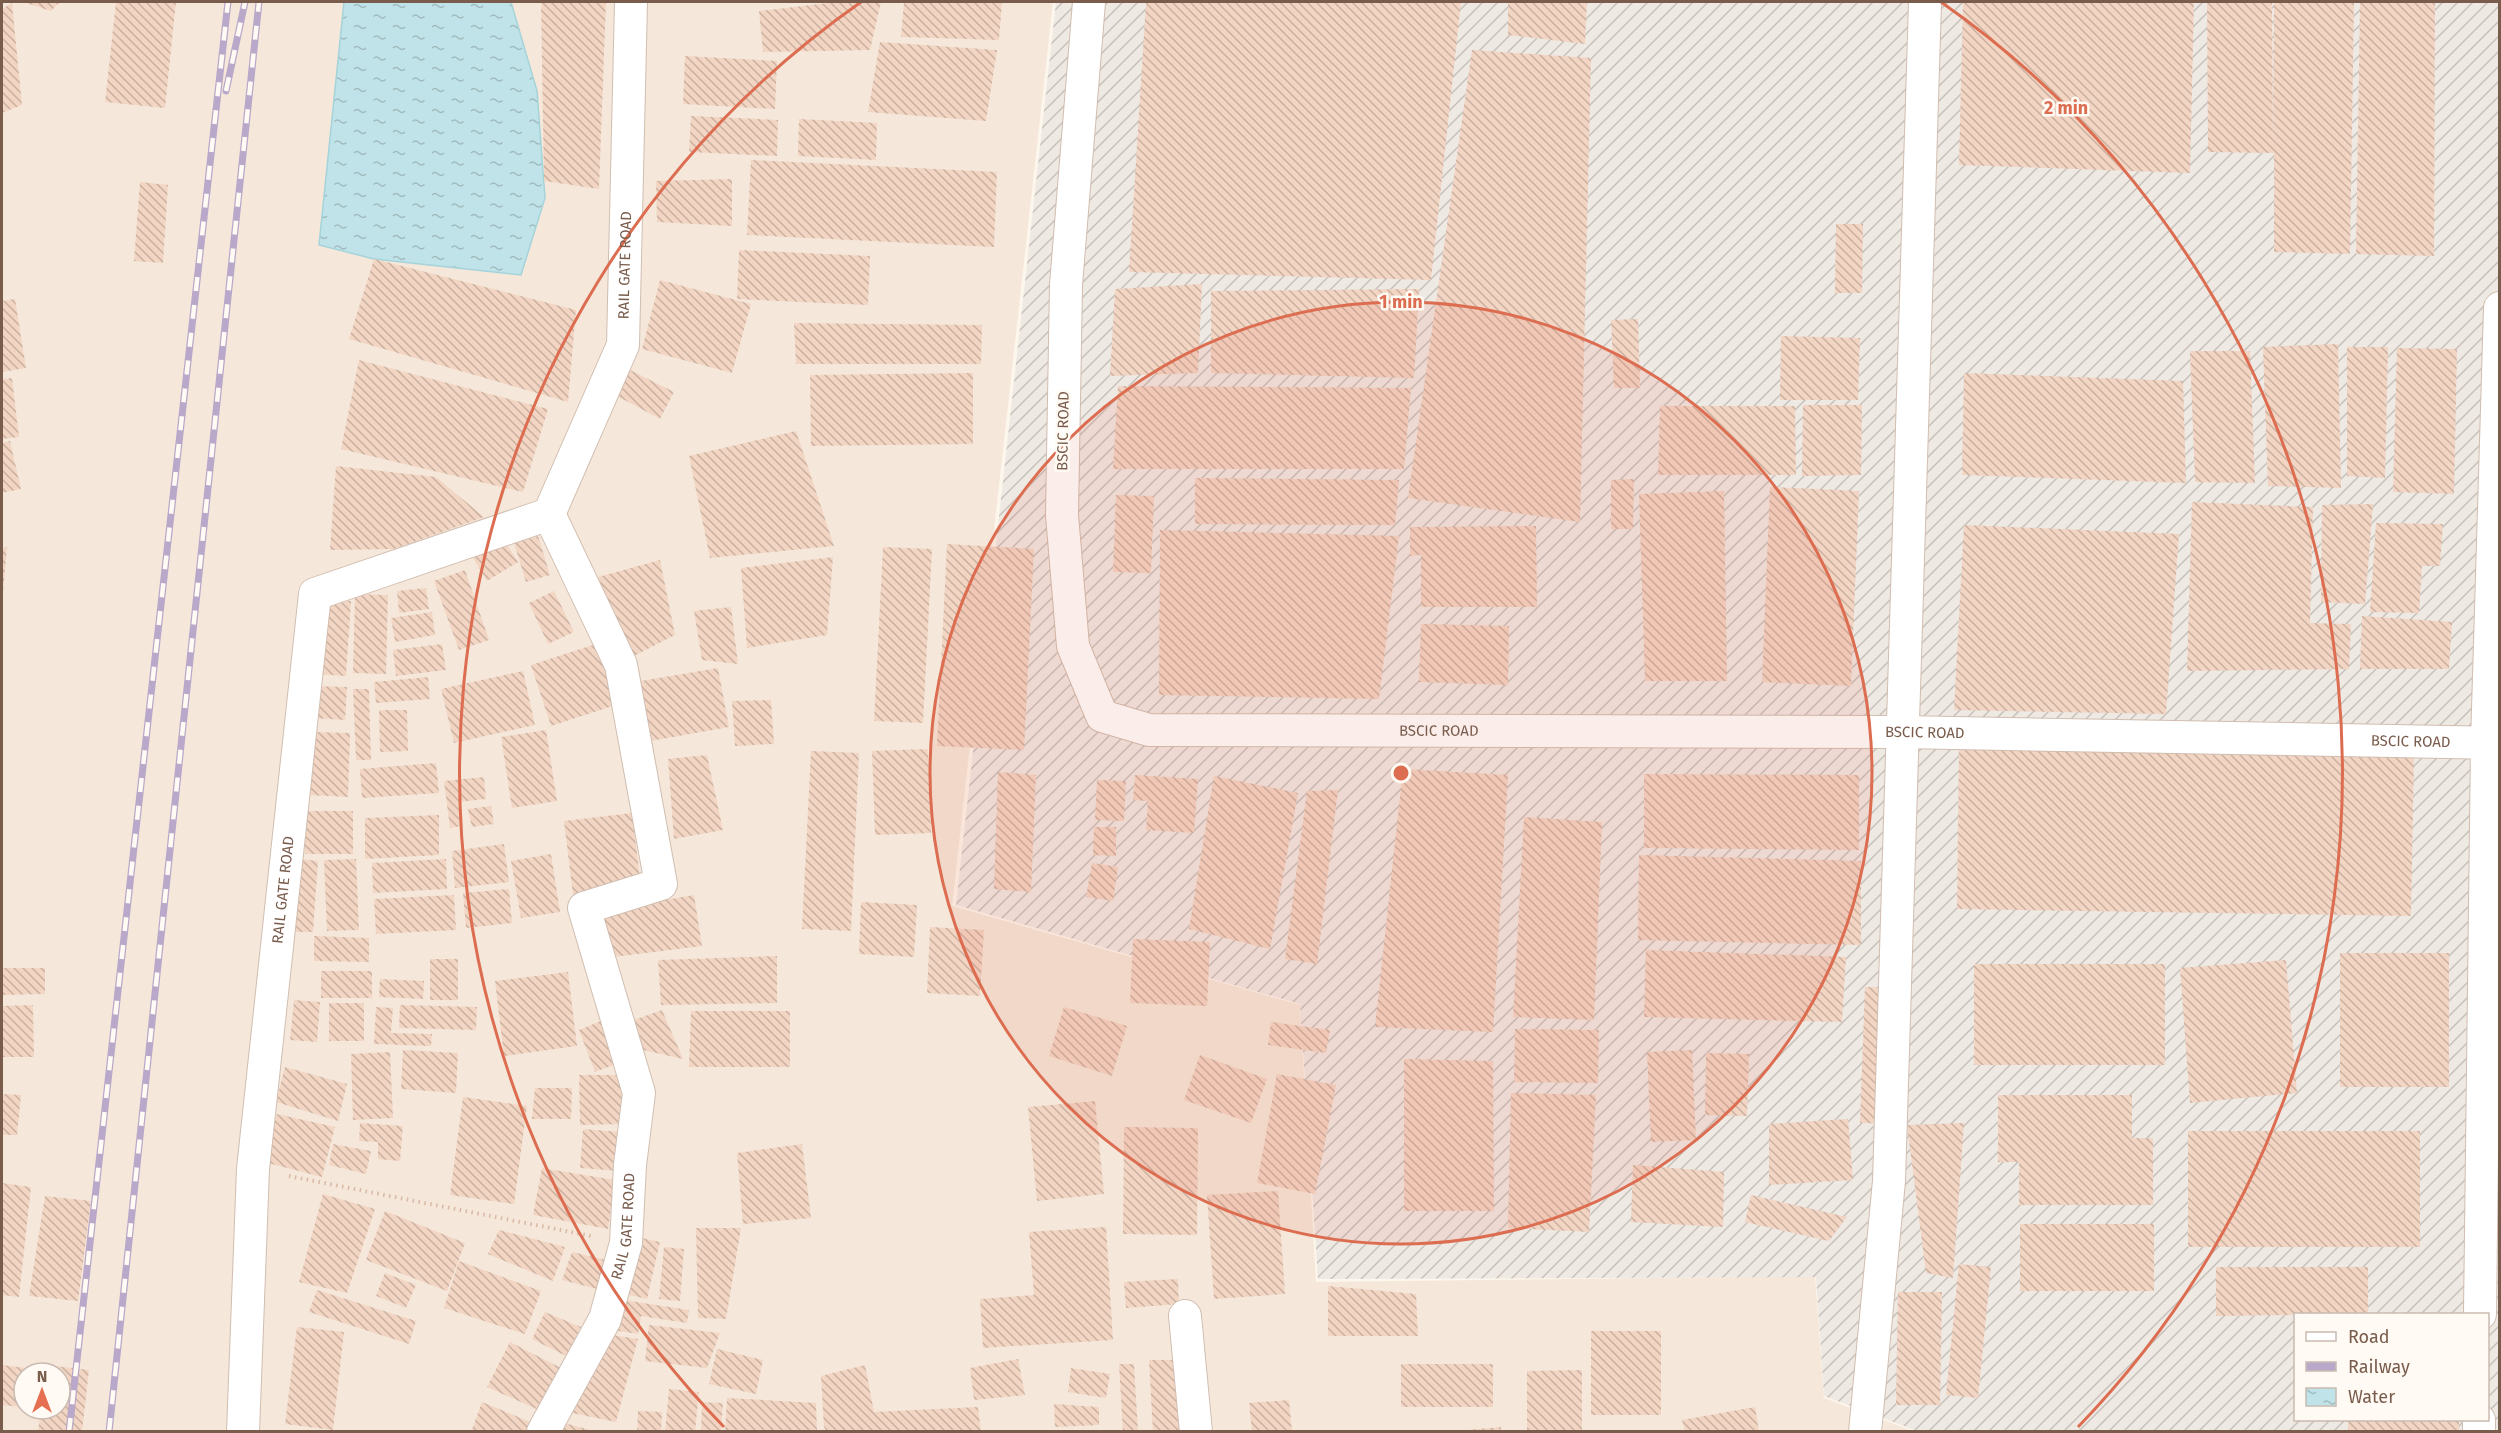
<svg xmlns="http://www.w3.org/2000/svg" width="2501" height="1433" viewBox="0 0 2501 1433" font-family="'Fira Sans',sans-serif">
	<defs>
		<pattern id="industrial-furrows" width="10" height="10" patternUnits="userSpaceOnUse" patternTransform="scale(1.5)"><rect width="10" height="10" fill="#efe9e4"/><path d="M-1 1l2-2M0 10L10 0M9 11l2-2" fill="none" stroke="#c7c0bb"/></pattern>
		<pattern id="water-ripples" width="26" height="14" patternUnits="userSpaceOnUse" patternTransform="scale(1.5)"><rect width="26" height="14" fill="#bfe3e8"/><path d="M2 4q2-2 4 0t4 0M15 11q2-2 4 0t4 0" fill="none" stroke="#a0bbbe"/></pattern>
		<pattern id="building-back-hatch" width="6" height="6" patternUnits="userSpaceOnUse" patternTransform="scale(1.5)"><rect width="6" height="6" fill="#f3d5c3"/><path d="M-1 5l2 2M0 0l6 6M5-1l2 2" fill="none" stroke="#cab0a1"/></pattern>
	</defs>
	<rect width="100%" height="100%" fill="#fdf6ec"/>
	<path fill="#f5e8da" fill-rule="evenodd" d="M2 2H1053L952 906 1300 1005 1316 1282 1815 1276 1824 1398 1913 1431 2 1432ZM24 1373H60V1409H24Z"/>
	<path fill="url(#industrial-furrows)" fill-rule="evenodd" d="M1056 2H2499V1431H1917L1824 1396 1816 1277 1318 1279 1300 1004 956 905ZM2296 1314H2488V1420H2296Z"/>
	<path fill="url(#water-ripples)" stroke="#a5d3da" stroke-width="1.5" d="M344 2H511L537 91 545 198 521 275 374 259 319 245Z"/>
	<g fill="url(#building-back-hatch)">
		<path d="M23 2H60L51 11Z"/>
		<path d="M116 2H176L165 108 105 102Z"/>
		<path d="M541 2H606L599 189 544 181Z"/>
		<path d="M836 2H881L870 50 763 52 759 11Z"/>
		<path d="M904 2H1002L999 40 901 37Z"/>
		<path d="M1146 2H1461L1431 280 1129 272Z"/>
		<path d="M1508 2H1587L1585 44 1508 35Z"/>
		<path d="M1963 2H2194L2190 173 1959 165Z"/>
		<path d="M2207 2H2272L2273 145 2274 2H2354L2350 254 2274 252V153L2208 152Z"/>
		<path d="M2360 2H2435L2434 256 2356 254Z"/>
		<path d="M12 3 22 105 2 113V9Z"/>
		<path d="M880 42 997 50 986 121 868 112Z"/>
		<path d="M1472 50 1591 58 1580 522 1408 498Z"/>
		<path d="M685 56 777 61 775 109 683 104Z"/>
		<path d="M691 116 778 120 777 156 689 152Z"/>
		<path d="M799 119 877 123 876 160 798 156Z"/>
		<path d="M751 160 997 172 994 247 747 235Z"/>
		<path d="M732 179V226L657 222 656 181Z"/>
		<path d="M140 182 168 185 163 263 134 261Z"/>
		<path d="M1836 224H1863L1862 293H1835Z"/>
		<path d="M739 250 870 256 868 305 737 299Z"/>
		<path d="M374 259 576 310 568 402 349 339Z"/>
		<path d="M660 280 751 304 732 373 642 349Z"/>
		<path d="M1202 284 1198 373 1110 376 1115 289Z"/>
		<path d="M1419 289 1414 378 1211 373V291Z"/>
		<path d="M15 299 26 368 2 372V301Z"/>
		<path d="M1638 319 1640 388H1614L1611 320Z"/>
		<path d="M794 323 982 325 981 364H796Z"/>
		<path d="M1781 336 1860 338 1858 400H1780Z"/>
		<path d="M2338 344 2341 488 2268 486 2263 347Z"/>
		<path d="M2347 347H2388L2385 478 2347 476Z"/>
		<path d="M2397 348 2457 349 2454 494 2393 492Z"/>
		<path d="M2190 351H2250L2255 483 2195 482Z"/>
		<path d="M359 360 548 409 523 492 341 449Z"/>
		<path d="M630 370 674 392 660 419 617 396Z"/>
		<path d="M973 373V444L811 446 810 375Z"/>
		<path d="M1964 373 2183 381 2186 483 1962 475Z"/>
		<path d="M12 378 19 437 2 439V379Z"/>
		<path d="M1118 386 1411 388 1404 469H1113Z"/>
		<path d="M1803 405H1862L1861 475 1802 476Z"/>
		<path d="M1660 406H1795L1796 475H1658Z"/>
		<path d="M796 431 834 546 710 558 689 456Z"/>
		<path d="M10 441 21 489 2 493V443Z"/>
		<path d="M336 466 436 477 484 517 394 549 330 550Z"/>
		<path d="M1195 478 1399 480 1395 525 1195 524Z"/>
		<path d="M1634 479 1633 529H1611V480Z"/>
		<path d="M1770 487 1859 491 1851 686 1762 682Z"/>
		<path d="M1724 491 1727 681H1645L1639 494Z"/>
		<path d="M1116 495 1154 496 1151 573 1113 572Z"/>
		<path d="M2192 502 2313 507 2310 623 2351 624 2349 669 2187 671Z"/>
		<path d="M2373 504 2365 604 2321 602 2322 505Z"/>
		<path d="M2376 523 2443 524 2440 566H2422L2419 613 2370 612Z"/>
		<path d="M1964 525 2179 534 2166 714 1954 710Z"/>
		<path d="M1536 526 1537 607H1421V555L1410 556V527Z"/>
		<path d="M1160 530 1399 536 1379 699 1159 695Z"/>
		<path d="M538 536 550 575 526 582 514 543Z"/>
		<path d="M504 540 518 562 487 581 473 558Z"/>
		<path d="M947 544 1034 549 1024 750 937 746Z"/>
		<path d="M7 547 3 593H2V548Z"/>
		<path d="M883 547 932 549 923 723 874 721Z"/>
		<path d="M833 557 827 635 747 648 741 568Z"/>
		<path d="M660 560 675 635 630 658 598 577Z"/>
		<path d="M465 570 489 640 459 650 434 581Z"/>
		<path d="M426 588 429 609 399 613 397 591Z"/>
		<path d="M554 591 574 632 548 644 529 603Z"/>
		<path d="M355 594 388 595 386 674 353 673Z"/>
		<path d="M322 599 351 601 346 676 317 674Z"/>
		<path d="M731 607 738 664 702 660 694 611Z"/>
		<path d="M432 612 435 635 395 642 391 618Z"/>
		<path d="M2362 616 2452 622 2449 669H2360Z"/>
		<path d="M1421 624 1509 626 1508 685 1419 682Z"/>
		<path d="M599 643 619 704 551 726 531 665Z"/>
		<path d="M442 644 446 670 396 676 393 650Z"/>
		<path d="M718 668 729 727 645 742 635 682Z"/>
		<path d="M523 671 535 725 454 743 441 689Z"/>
		<path d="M428 677 430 699 376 703 374 682Z"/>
		<path d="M314 686 347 687 345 720 312 718Z"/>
		<path d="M353 689H369L371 760H356Z"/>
		<path d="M771 700 774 744 735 746 732 701Z"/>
		<path d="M379 710H407L408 751 380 752Z"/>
		<path d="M546 730 557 801 512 808 501 737Z"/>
		<path d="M310 732 350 733 348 797 308 795Z"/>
		<path d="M1959 747 2414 753 2411 916 1957 909Z"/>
		<path d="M928 749 931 833 875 835 872 751Z"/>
		<path d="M811 751 859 753 851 931 802 929Z"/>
		<path d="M707 755 723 830 674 839 668 759Z"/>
		<path d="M436 763 439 793 362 798 360 769Z"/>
		<path d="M1403 769 1508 775 1493 1032 1375 1027Z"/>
		<path d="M998 772 1036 775 1031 892 994 889Z"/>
		<path d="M1644 774 1859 775V850L1644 848Z"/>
		<path d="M1135 775 1198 779 1194 833 1146 830 1148 801 1133 800Z"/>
		<path d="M1214 776 1298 793 1270 949 1189 929Z"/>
		<path d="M484 777 486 799 458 802 461 826 450 828 444 781Z"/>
		<path d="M1097 780 1126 781 1124 821 1095 820Z"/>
		<path d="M1338 790 1317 964 1285 959 1307 791Z"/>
		<path d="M491 806 494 824 472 827 468 809Z"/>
		<rect x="305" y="811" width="48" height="43"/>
		<path d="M632 813 641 887 573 895 564 821Z"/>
		<path d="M439 815V855L365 859V818Z"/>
		<path d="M1524 817 1602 822 1594 1020 1513 1017Z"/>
		<path d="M1094 827H1116V856L1093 855Z"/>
		<path d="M504 844 509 882 455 888 452 851Z"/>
		<path d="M551 854 560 912 521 918 511 861Z"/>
		<path d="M1639 855 1861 861V945L1638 940Z"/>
		<path d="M300 859 318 861 313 932H293Z"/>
		<path d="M356 859 359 930 327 931 324 860Z"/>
		<path d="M446 859 447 889 373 893 372 863Z"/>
		<path d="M1092 863 1118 867 1113 901 1086 897Z"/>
		<path d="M509 889 512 923 466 928 463 893Z"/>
		<path d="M454 895 456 930 376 934 374 899Z"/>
		<path d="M694 895 702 946 605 958 596 912Z"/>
		<path d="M861 902 917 905 914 957 859 954Z"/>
		<path d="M930 927 984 930 980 996 927 993Z"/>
		<path d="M314 936 369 938V962L314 961Z"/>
		<path d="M1133 939 1210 942 1207 1006 1130 1003Z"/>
		<path d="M1646 950 1846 957 1842 1022 1644 1017Z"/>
		<rect x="2340" y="953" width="109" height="134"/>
		<path d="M777 956V1003L661 1005 658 960Z"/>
		<rect x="430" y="959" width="28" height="41"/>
		<path d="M2286 960 2297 1093 2190 1103 2180 968Z"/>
		<rect x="1974" y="964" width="191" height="101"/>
		<path d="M2 968H45V994L2 995Z"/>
		<rect x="321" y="971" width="51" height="27"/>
		<path d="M568 972 577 1046 504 1056 495 981Z"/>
		<path d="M380 979 424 981 423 999 379 997Z"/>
		<path d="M1865 987 1904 988 1898 1124 1860 1123Z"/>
		<path d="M294 1000 320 1002 317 1042 290 1040Z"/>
		<rect x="329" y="1003" width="35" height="38"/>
		<path d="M33 1005 34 1057H2V1006Z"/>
		<path d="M400 1005 477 1007 476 1030 399 1028Z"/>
		<path d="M376 1007 393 1008 391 1033 432 1034 431 1046 374 1044Z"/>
		<path d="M1064 1007 1127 1026 1112 1076 1049 1056Z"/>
		<path d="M662 1010 683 1059 634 1048 628 1022Z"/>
		<path d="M691 1011H790V1067H689Z"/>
		<path d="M608 1018 624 1061 595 1072 579 1030Z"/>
		<path d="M1271 1022 1330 1030 1326 1053 1268 1045Z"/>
		<path d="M1515 1029 1599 1030 1598 1083 1514 1082Z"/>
		<path d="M403 1050 458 1053 456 1093 401 1089Z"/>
		<path d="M1692 1050 1696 1140 1651 1142 1647 1052Z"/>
		<path d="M390 1052 393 1118 353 1120 351 1054Z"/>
		<path d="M1706 1053 1749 1054 1747 1116 1705 1115Z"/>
		<path d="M1200 1055 1267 1079 1251 1123 1184 1100Z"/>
		<path d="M1404 1059 1493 1061 1494 1211H1404Z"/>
		<path d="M285 1067 347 1084 338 1121 276 1102Z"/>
		<path d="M1277 1074 1336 1085 1315 1194 1257 1183Z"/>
		<path d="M579 1075H626V1124L580 1125Z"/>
		<path d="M535 1088H572L571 1119H532Z"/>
		<path d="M1511 1093 1596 1095 1589 1232 1508 1228Z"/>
		<path d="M2 1094 21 1095 17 1135H2Z"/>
		<path d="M1998 1095H2132V1138H2153V1205H2019V1162H1998Z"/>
		<path d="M463 1097 527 1106 514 1204 450 1195Z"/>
		<path d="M1095 1101 1104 1194 1037 1201 1028 1107Z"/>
		<path d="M277 1114 335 1127 322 1177 264 1162Z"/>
		<path d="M1848 1119 1853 1180 1769 1185V1124Z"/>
		<path d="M360 1123 403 1126 400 1161 378 1159V1142L359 1141Z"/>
		<path d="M1964 1123 1953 1278 1926 1273 1907 1125Z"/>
		<path d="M1124 1127 1198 1128 1197 1235 1123 1234Z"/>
		<path d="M583 1129 621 1132 619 1171 580 1168Z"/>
		<rect x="2188" y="1131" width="232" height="116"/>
		<path d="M333 1144 371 1151 366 1174 329 1165Z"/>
		<path d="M802 1144 811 1218 743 1224 737 1153Z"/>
		<path d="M1633 1165 1724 1172 1723 1227 1631 1222Z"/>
		<path d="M542 1168 615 1180 608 1229 533 1215Z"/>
		<path d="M2 1183 31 1187 19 1297 2 1295Z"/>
		<path d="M1278 1191 1285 1294 1214 1299 1207 1195Z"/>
		<path d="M323 1194 375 1209 347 1293 299 1282Z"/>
		<path d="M1751 1195 1847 1217 1829 1241 1745 1222Z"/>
		<path d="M45 1196 91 1201 78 1301 29 1296Z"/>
		<path d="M385 1211 465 1243 447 1291 366 1260Z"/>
		<rect x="2020" y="1224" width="134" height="67"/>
		<path d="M1106 1227 1113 1340 983 1348 980 1299 1034 1295 1029 1232Z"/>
		<path d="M696 1228H741L726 1319 698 1318Z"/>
		<path d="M499 1230 565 1247 553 1281 488 1254Z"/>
		<path d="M633 1236 660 1242 647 1299 621 1293Z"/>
		<path d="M664 1247 684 1249 680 1301 659 1299Z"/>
		<path d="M572 1252 610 1261 601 1290 562 1280Z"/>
		<path d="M459 1261 541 1291 525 1334 444 1308Z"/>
		<path d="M1959 1264 1991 1267 1978 1398 1946 1395Z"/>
		<path d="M2216 1267H2368V1314L2216 1316Z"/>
		<path d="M385 1273 416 1285 406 1308 376 1296Z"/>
		<path d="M1178 1279 1179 1304 1126 1308 1124 1282Z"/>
		<path d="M1328 1286 1416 1294 1418 1336H1328Z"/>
		<path d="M317 1290 416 1321 409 1344 309 1312Z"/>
		<path d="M1898 1292H1942L1940 1405H1896Z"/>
		<path d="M617 1299 689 1310 687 1323 641 1316 638 1334 607 1329Z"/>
		<path d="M545 1312 581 1327 566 1356 532 1339Z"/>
		<path d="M649 1325 720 1333 707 1368 645 1361Z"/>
		<path d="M297 1327 344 1332 333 1430 285 1424Z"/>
		<rect x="1591" y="1331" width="70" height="84"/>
		<path d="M605 1334 638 1339 616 1422 567 1412Z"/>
		<path d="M510 1342 561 1368 541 1411 487 1387Z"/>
		<path d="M717 1349 763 1360 756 1394 709 1384Z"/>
		<path d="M1018 1359 1025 1395 974 1400 970 1368Z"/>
		<path d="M1149 1360H1179L1182 1432H1153Z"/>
		<path d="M1119 1364H1134L1138 1432H1123Z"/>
		<rect x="1401" y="1364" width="92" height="43"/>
		<path d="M2 1365 26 1368 21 1407 2 1405Z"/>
		<path d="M46 1365 89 1370 82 1432H38L41 1409H60V1373H45Z"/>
		<path d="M865 1365 874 1412 978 1407 981 1432H827L824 1427 821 1376Z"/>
		<path d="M1071 1368 1110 1374 1106 1398 1068 1392Z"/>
		<path d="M1582 1370V1432H1527V1371Z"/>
		<path d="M669 1389 699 1392 695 1432H665Z"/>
		<path d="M727 1398 816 1403 817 1432H725Z"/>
		<path d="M1289 1400 1292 1432H1252L1249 1403Z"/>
		<path d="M482 1402 538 1425 534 1432H471Z"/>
		<path d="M702 1402 723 1403 721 1432H701Z"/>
		<path d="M1054 1404 1099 1407V1425L1055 1427Z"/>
		<path d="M1755 1407 1759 1432H1685L1682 1420Z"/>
		<path d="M638 1411 662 1412 661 1432H637Z"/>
		<rect x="2348" y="1420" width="111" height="12"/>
		<path d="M560 1422 594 1431V1432H557Z"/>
		<path d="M1501 1427V1432H1466V1430Z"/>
	</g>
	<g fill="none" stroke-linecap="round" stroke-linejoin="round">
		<g stroke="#d1beb0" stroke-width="34">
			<g id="street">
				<path id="s1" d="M1089 2 1066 285 1062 515 1073 646 1102 716 1149 730 1901 732 2500 743"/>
				<path d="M2480 1314 2487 743 2500 308"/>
				<path d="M1185 1316 1196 1432"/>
				<path id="s2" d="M243 1432 253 1169 315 594 549 514 623 345 631 2"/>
				<path id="s3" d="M543 1432 605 1319 626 1243 630 1165 639 1093 584 908 661 884 621 665 549 514"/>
				<path d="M1865 1432 1889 1181 1925 2"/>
				<path d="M2479 1432V1420"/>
			</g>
		</g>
		<path stroke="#d9b8a5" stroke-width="4" stroke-dasharray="1.5 4.5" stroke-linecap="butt" d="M289 1176 591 1236"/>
		<use href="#street" stroke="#fff" stroke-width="32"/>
		<g stroke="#b9a8c9" stroke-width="7">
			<g id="rail">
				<path d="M226 91 245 2"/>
				<path d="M69 1432 228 2"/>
				<path d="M109 1432 259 2"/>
			</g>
		</g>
		<use href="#rail" stroke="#fffaf3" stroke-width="4.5" stroke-dasharray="14" stroke-linecap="butt"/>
	</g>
	<circle cx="1401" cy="773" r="471" fill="#dc6d51" fill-opacity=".12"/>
	<g fill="none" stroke="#dc6d51" stroke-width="3">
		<circle cx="1401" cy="773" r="471"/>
		<path d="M724 1427A941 941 0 0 1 861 2M1941 2A941 941 0 0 1 2078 1427"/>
	</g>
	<g text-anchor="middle" stroke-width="5" stroke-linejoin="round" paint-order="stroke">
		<g font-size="15" fill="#7a5c4d" stroke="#fffaf3">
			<text dy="5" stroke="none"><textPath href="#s2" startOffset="1353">RAIL GATE ROAD</textPath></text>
			<text transform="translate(1063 431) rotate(-89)" y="5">BSCIC ROAD</text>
			<text dy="5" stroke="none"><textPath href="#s1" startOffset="1060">BSCIC ROAD</textPath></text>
			<text dy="5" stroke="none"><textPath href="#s1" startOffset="1546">BSCIC ROAD</textPath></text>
			<text dy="5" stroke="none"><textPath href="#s1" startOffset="2032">BSCIC ROAD</textPath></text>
			<text dy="5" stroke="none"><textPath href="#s2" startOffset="544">RAIL GATE ROAD</textPath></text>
			<text dy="5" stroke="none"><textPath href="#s3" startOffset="224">RAIL GATE ROAD</textPath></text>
		</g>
	</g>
	<circle cx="1401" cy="773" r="9" fill="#dc6d51" stroke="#fffaf3" stroke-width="3"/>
	<g font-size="18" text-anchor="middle" font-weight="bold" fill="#dc6d51" stroke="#fffaf3" stroke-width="5" stroke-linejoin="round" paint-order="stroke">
		<text x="2066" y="114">2 min</text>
		<text x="1401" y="308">1 min</text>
	</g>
	<rect width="2501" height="1433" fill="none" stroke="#7a5c4d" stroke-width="6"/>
	<rect x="2294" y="1313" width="195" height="108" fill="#fffaf3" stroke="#cabbb1" stroke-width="1.5"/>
	<rect x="2306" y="1332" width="30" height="9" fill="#ffffff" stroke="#cabbb1" stroke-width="1.5"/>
	<text x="2348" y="1343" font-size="18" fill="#7a5c4d">Road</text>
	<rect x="2306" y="1362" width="30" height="9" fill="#b9a8c9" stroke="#cabbb1" stroke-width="1.5"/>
	<text x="2348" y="1373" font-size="18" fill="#7a5c4d">Railway</text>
	<rect x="2306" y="1388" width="30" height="18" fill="url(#water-ripples)" stroke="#cabbb1" stroke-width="1.5"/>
	<text x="2348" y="1403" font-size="18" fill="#7a5c4d">Water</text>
	<g transform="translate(42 1391)"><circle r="28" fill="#fffaf3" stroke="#cabbb1" stroke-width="1.5"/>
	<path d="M0-4.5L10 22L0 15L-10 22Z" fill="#e76f51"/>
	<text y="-9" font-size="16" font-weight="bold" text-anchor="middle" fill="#7a5c4d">N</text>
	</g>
</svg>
